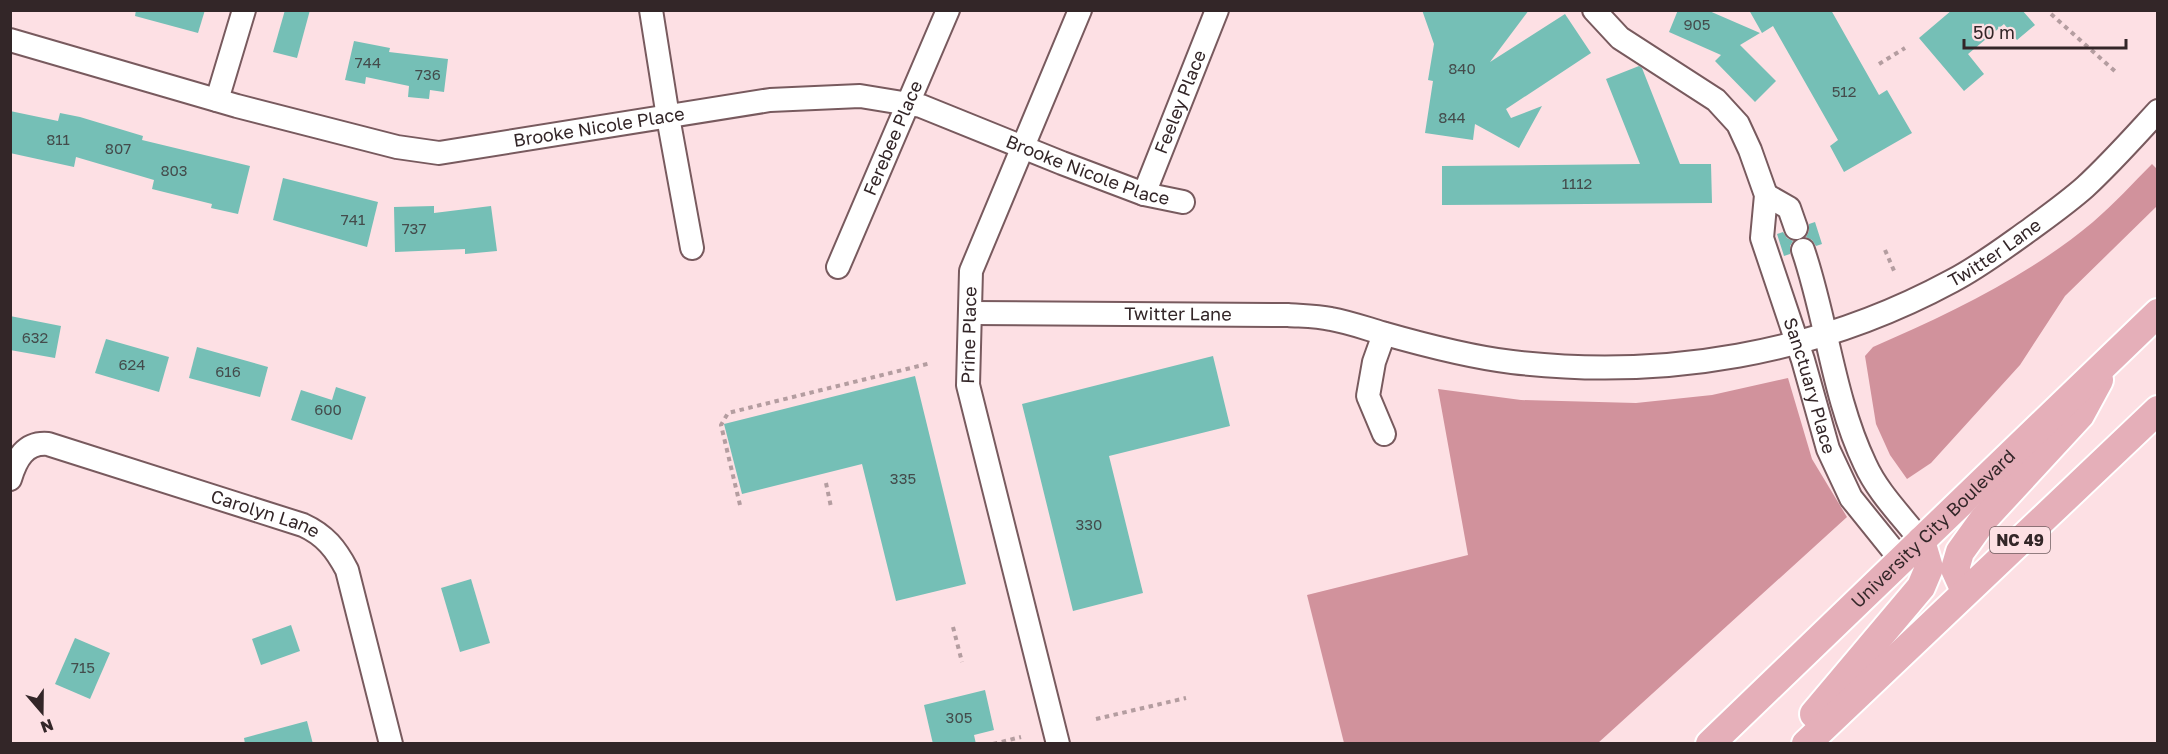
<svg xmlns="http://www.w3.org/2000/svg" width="2168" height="754" viewBox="0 0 2168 754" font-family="'Golos Text',sans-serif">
	<rect width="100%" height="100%" fill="#fde0e4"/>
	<g fill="#d1929c">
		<path d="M2152 164 2157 169V206L2065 296 2020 365 1931 463 1907 479 1890 455 1876 424 1865 356 1873 347C1951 313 2027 277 2093 222 2114 204 2133 183 2152 164Z"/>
		<path d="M1788 378 1812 459 1847 517 1598 743H1344L1307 595 1468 555 1438 389 1521 400 1636 403 1712 395Z"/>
	</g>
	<g fill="#75bfb6">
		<path d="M136 10H205L198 33 135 16Z"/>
		<path d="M285 10H310L297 58 273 52Z"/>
		<path d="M1422 10H1529L1490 62 1565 14 1591 53 1506 109 1511 118 1542 106 1519 148 1475 124 1473 140 1425 133 1433 81 1428 80 1434 44Z"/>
		<path d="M1678 10H1707L1760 33 1740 45 1776 81 1755 102 1715 61 1721 55 1669 32Z"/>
		<path d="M1749 10H1831L1879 95 1887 90 1912 133 1844 172 1830 146 1838 140 1773 26 1762 33Z"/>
		<path d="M1952 10H2022L2035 25 2017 40 2004 24 1968 54 1984 74 1964 91 1919 38Z"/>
		<path d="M354 41 390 48 389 52 448 59 444 92 430 90 429 99 408 97 409 86 366 77 365 84 345 80Z"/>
		<path d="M1639 66 1642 68 1680 164H1711L1712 203 1442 205V166L1640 164 1606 79Z"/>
		<path d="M10 111 58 121 60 113 80 117 143 136 142 140 250 166 238 214 211 208 212 204 152 189 154 180 76 157 74 167 10 153Z"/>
		<path d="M283 178 378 202 367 247 273 220Z"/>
		<path d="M434 206V213L491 206 497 251 465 254V249L395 252 394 207Z"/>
		<path d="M1815 222 1822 244 1816 246 1812 240 1806 237 1809 231V224Z"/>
		<path d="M1783 232 1787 238 1793 241 1790 246V254L1784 256 1777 234Z"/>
		<path d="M10 316 61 326 55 358 10 350Z"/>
		<path d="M106 339 169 357 159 392 95 373Z"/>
		<path d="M197 347 268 367 260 397 189 378Z"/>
		<path d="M1213 356 1230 426 1109 456 1143 593 1073 611 1022 404Z"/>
		<path d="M915 376 966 584 896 601 862 464 742 494 724 424Z"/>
		<path d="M336 387 366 397 352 440 291 420 301 390 332 400Z"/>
		<path d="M471 579 490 643 460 652 441 588Z"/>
		<path d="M291 625 300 651 261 665 252 639Z"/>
		<path d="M75 638 110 653 90 699 55 684Z"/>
		<path d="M985 690 994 730 974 735 976 744H933L924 705Z"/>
		<path d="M307 721 313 744H245L244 738Z"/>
	</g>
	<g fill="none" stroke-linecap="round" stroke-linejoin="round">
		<g stroke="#785a5e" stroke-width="26">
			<g id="minor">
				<path d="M651 10 668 117 692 248"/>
				<path id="s1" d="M1594 10 1620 38 1716 100 1738 124 1750 150 1766 195 1762 238 1803 360 1828 449 1851 498 1901 560"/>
				<path id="s2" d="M10 40 237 106 397 147 439 153 770 100 860 96 921 106 1062 163 1144 194 1183 202"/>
				<path d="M217 100 244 10"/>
				<path id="s3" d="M1144 194 1217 10"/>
				<path d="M1766 195 1789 208 1796 228"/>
				<path d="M1803 250C1827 320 1833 397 1865 464 1878 493 1902 516 1921 541"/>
				<path id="s4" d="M838 267 948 10"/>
				<path id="s5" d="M970 313 1288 315C1302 316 1317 316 1331 319 1348 322 1365 328 1382 333 1424 345 1469 357 1512 362 1664 380 1817 354 1952 281 1979 267 2004 248 2028 231 2047 217 2067 203 2085 187 2111 163 2134 137 2158 111"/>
				<path d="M1384 434 1368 396 1374 362 1384 334"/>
				<path id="s6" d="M10 479C16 459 25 442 48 444L303 525C325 535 336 549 347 570L391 744"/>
				<path id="s7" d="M1058 744 968 385 971 271 1080 10"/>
			</g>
		</g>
		<g stroke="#fff" stroke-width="32">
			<g id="major">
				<path d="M1965 591 1955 569 1960 552 1983 520 2080 415 2099 380"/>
				<path d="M1814 714 1921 587 1929 568 1921 541"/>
				<path id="s8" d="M1710 744 2158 313"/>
				<path d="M1806 744 2158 410"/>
			</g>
		</g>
		<g stroke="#b49da0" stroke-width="4" stroke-dasharray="4.5 4.5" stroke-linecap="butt">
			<path d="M2051 14 2117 73"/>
			<path d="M1879 64 1905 48"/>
			<path d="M1885 250 1895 273"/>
			<path d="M826 483 831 507"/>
			<path d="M740 505 721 425 728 413 931 363"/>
			<path d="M953 627 962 662"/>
			<path d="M1096 719 1186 698"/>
			<path d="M993 744 1021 737"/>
		</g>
		<use href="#minor" stroke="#fff" stroke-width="22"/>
		<use href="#major" stroke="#e5afb9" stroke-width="28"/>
	</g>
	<g text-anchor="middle" stroke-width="4.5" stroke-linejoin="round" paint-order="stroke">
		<g font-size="15" fill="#444c4c">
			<text x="1697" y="30">905</text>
			<text x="368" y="68">744</text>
			<text x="1462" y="74">840</text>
			<text x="428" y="80">736</text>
			<text x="1844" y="97">512</text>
			<text x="1452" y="123">844</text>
			<text x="58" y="145">811</text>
			<text x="118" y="154">807</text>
			<text x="174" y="176">803</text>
			<text x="1577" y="189">1112</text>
			<text x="353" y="225">741</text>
			<text x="414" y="234">737</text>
			<text x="35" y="343">632</text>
			<text x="132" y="370">624</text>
			<text x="228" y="377">616</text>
			<text x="328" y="415">600</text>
			<text x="903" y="484">335</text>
			<text x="1089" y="530">330</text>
			<text x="83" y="673">715</text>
			<text x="959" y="723">305</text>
		</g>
		<rect fill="#fde0e4" stroke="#705e60" stroke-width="1.5" x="1990" y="527" width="60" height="26" rx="4.5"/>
		<g font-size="16" font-weight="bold" fill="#332628">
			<text x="2020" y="546">NC 49</text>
		</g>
		<g font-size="18" fill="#332628" stroke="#fde0e4">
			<text dy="6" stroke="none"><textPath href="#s3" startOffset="99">Feeley Place</textPath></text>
			<text dy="6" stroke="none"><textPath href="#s2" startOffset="606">Brooke Nicole Place</textPath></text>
			<text dy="6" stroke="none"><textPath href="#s4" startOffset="140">Ferebee Place</textPath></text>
			<text dy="6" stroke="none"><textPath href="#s2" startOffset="1110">Brooke Nicole Place</textPath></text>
			<text dy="6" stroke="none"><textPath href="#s5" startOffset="1053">Twitter Lane</textPath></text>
			<text dy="6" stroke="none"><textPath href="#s5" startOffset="208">Twitter Lane</textPath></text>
			<text dy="6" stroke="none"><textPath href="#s7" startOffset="420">Prine Place</textPath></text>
			<text dy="6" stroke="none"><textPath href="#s1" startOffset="460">Sanctuary Place</textPath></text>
			<text dy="6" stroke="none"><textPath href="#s6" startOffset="285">Carolyn Lane</textPath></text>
			<text dy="6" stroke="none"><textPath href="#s8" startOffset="310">University City Boulevard</textPath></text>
		</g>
	</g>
	<rect width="2168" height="754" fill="none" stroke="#332628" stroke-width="24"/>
	<g transform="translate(42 712) rotate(160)" stroke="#fde0e4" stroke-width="4.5" paint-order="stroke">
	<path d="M0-4.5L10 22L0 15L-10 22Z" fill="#332628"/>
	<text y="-9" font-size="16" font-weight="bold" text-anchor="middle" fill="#332628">N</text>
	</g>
	<path d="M1964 39v9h162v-9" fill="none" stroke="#332628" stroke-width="3"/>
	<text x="1973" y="39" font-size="18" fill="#332628" stroke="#fde0e4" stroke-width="4.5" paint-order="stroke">50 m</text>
</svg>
